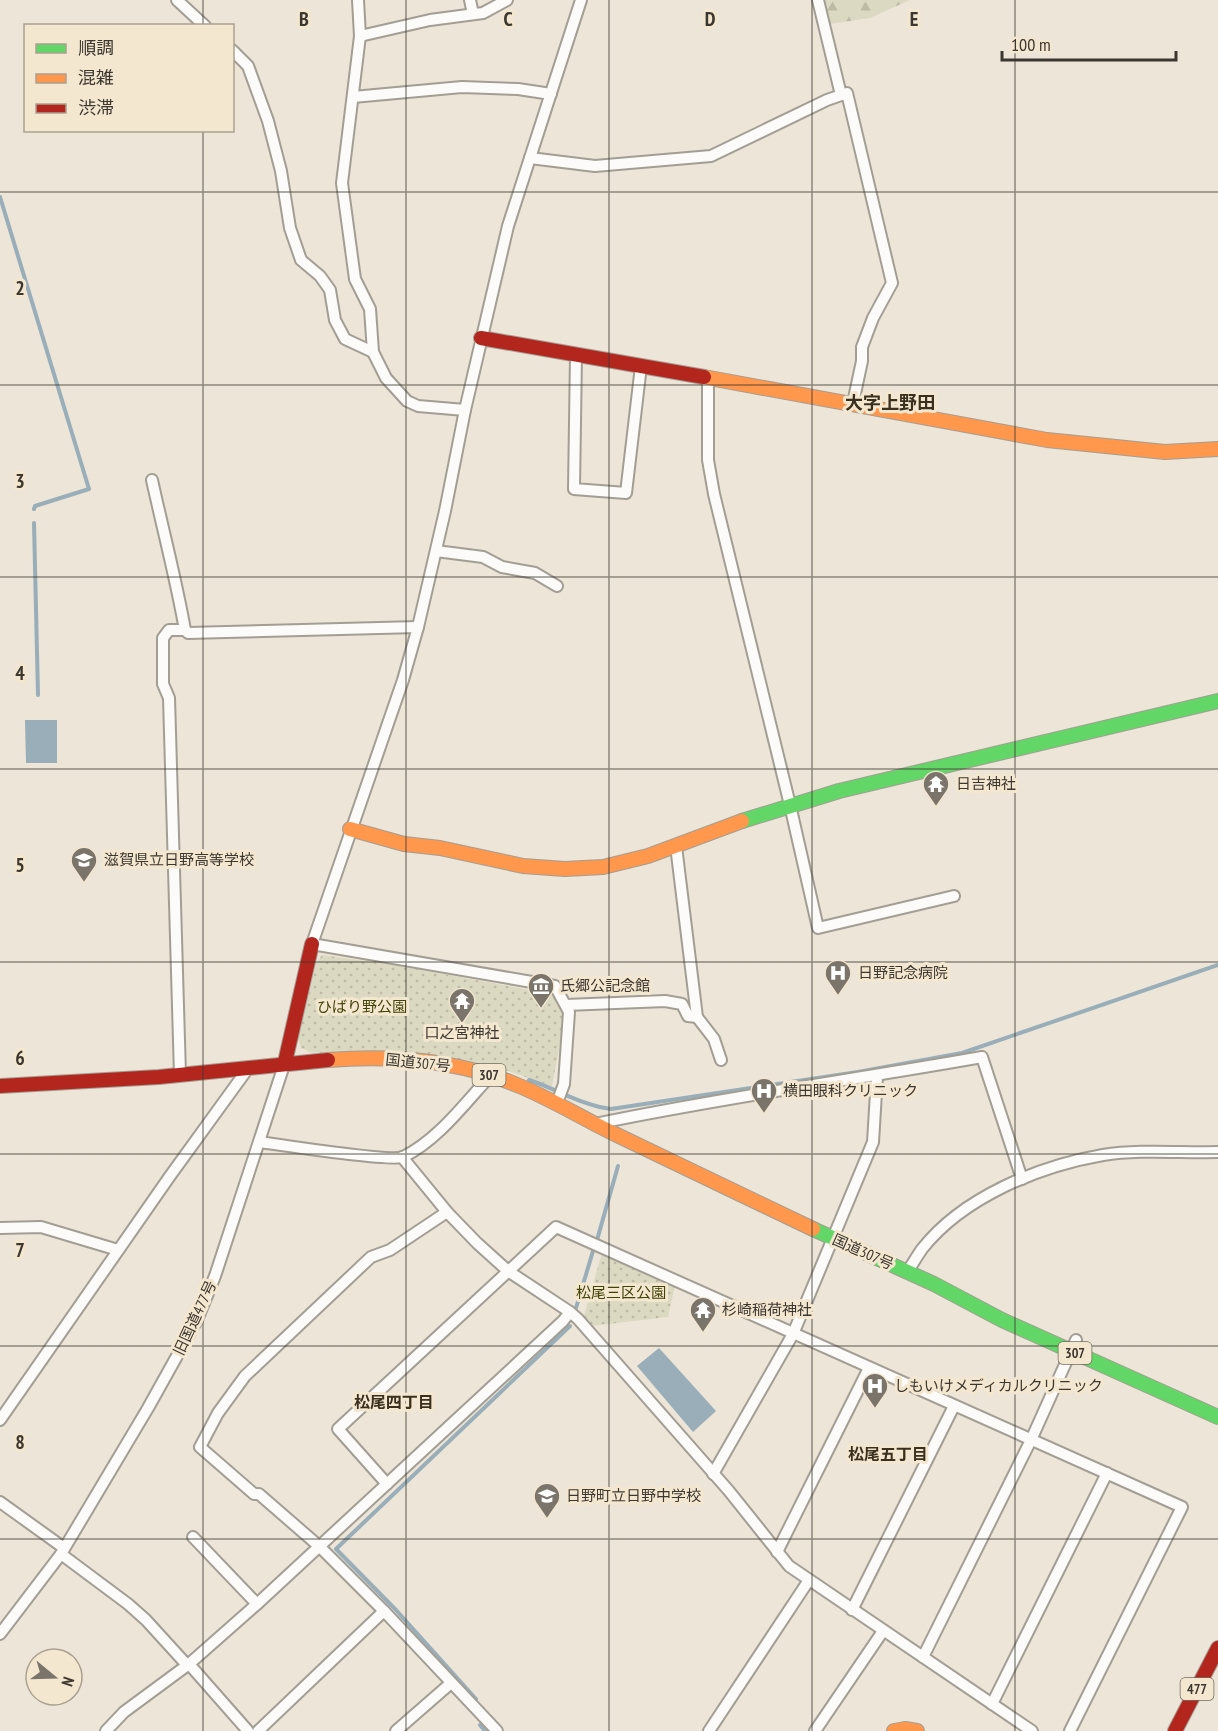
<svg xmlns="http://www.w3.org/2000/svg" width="1218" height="1731" viewBox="0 0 1218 1731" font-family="'PT Sans Narrow','Noto Sans JP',sans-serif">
	<defs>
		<pattern id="forest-firs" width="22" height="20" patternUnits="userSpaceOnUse" patternTransform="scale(1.5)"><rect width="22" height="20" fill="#dbd9c1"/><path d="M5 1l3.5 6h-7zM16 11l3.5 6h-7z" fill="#bdbba6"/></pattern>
		<pattern id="park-dots" width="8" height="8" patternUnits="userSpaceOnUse" patternTransform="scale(1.5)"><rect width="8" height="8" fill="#dbd9c1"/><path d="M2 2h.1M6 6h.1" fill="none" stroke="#bdbba6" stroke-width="1.8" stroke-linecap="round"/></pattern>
	</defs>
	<rect width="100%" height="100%" fill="#ece5d8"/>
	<path fill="url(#forest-firs)" d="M819 0H910L870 18 823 25Z"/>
	<g fill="url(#park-dots)">
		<path d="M322 955 394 965 552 994 565 1016 552 1086 496 1067 310 1052 301 1048 296 1032 306 1006 316 964Z"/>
		<path d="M602 1253 675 1285 668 1317 591 1326 584 1316Z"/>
	</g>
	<g fill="#99aeb8">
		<path d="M25 720H57V763H26Z"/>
		<path d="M659 1348 716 1411 693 1432 637 1366Z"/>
	</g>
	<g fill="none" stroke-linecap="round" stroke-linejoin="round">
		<g stroke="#99aeb8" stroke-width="4">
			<path d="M0 197 89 489 35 506 34 509"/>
			<path d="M34 523 38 695"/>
			<path d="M529 1080C557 1089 583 1106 611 1109L858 1072 962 1053 1218 965"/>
			<path d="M597 1240 618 1166"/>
			<path d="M576 1308 593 1251"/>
			<path d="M476 1699 396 1610 336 1549 570 1326"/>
			<path d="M480 1725 485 1731"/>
		</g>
		<g stroke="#a39e94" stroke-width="14">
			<g id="street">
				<path d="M177 0 205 26"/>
				<path d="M358 0 360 36 342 183 355 279 370 309 373 352 386 378 407 401 418 406 465 410"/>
				<path d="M470 0 473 14"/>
				<path d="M818 0 841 95"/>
				<path d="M360 36 430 20 483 13 507 0"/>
				<path d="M232 50 248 66 268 121 281 171 290 228 301 260 320 276 330 290 335 320 345 339 373 352"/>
				<path d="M353 97 462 87 518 89 551 94"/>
				<path d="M530 158 595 166 711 156 827 100 847 93 892 283 873 318 862 347V361L853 403"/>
				<path d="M576 355 574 489 626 493 641 366"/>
				<path d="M708 377V460L714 494 790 805 818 928 954 896"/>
				<path d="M152 480C163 530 176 579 185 630H169L163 638V684L169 698 180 1075"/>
				<path d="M436 551 483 557 502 567 535 573 557 586"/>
				<path d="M185 630 188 633 418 627"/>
				<path d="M676 846 697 1017 714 1039 721 1060"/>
				<path d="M566 1005 665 1001 682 1004 688 1016 697 1017"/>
				<path d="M557 1103 564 1084 569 1012 555 986 312 944 403 680 418 627 445 511 465 410 508 226 581 0"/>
				<path d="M595 1124C723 1097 853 1080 982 1057L1022 1179"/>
				<path d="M260 1142C281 1145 391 1162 403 1157 438 1140 465 1103 491 1075"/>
				<path d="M402 1157 447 1212 477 1243 508 1271 570 1312 578 1319 729 1491 789 1566 1032 1731"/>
				<path d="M447 1212 390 1250 371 1257 245 1376 218 1413 200 1447 254 1494H259L320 1547 384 1611 497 1731"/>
				<path d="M0 1228 41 1227 118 1250"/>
				<path d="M907 1272C912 1265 917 1256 922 1249 963 1197 1039 1166 1103 1155 1140 1149 1180 1153 1218 1152"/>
				<path d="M0 1420 170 1176 249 1067"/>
				<path d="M713 1474 793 1334 873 1142 877 1076"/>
				<path d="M387 1484 338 1429 556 1227 1182 1507 1070 1731"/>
				<path d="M0 1502 64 1548"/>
				<path d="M193 1537 257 1604"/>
				<path d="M777 1552 869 1368"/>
				<path d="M61 1554 128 1604 146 1620 187 1665"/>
				<path d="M852 1610 954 1406"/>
				<path d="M0 1634 61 1554 148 1408 197 1320 215 1276 285 1062"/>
				<path d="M923 1657 1031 1440 1076 1340"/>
				<path d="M189 1664 248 1731"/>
				<path d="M992 1704 1107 1473"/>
				<path d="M106 1731 124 1712 189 1664 257 1604 563 1321 570 1312"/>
				<path d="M258 1731 384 1611"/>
				<path d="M396 1731 451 1683"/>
				<path d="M709 1731 809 1580"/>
				<path d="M815 1731 883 1631"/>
			</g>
		</g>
		<g stroke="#a39e94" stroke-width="16">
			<g id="fast">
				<path d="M742 821 839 791 1218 701"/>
				<path d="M813 1229 934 1284 1002 1320 1218 1417"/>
			</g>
		</g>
		<g stroke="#a39e94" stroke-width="16">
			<g id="slow">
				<path d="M704 377 1047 440 1165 452 1218 449"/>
				<path d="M350 829 404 844 440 848 523 866 565 869 603 867 648 856 742 821"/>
				<path d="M328 1060C391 1055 458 1060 517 1085 552 1099 585 1120 619 1136 684 1167 749 1198 813 1229"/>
				<path d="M894 1731 905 1729 917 1731"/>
			</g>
		</g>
		<g stroke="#a39e94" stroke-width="16">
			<g id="jam">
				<path d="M481 338 704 377"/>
				<path d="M285 1062 312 944"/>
				<path d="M0 1086 159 1077 328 1060"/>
				<path d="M1175 1731 1218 1648"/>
			</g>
		</g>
		<use href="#street" stroke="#fcfbf9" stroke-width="10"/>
		<use href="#fast" stroke="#63d668" stroke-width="14"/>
		<use href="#slow" stroke="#ff974d" stroke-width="14"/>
		<use href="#jam" stroke="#b3261e" stroke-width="14"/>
	</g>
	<path fill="none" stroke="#3c372f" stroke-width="1.5" stroke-opacity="0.55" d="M203 0V26M406 0V1731M609 0V1731M812 0V1731M1015 0V1731M203 130V1731M0 192H1218M0 385H1218M0 577H1218M0 769H1218M0 962H1218M0 1154H1218M0 1346H1218M0 1539H1218"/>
	<defs>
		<g id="temple-pin" transform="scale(1.35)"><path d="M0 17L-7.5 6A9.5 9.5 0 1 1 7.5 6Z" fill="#7a746a" stroke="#f4e7d0"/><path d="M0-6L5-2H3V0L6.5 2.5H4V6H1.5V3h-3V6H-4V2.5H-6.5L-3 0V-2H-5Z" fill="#fff"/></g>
		<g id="school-pin" transform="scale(1.35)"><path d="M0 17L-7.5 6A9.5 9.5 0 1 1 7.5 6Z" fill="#7a746a" stroke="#f4e7d0"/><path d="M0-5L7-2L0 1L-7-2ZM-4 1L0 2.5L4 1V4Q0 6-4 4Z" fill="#fff"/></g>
		<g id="hospital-pin" transform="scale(1.35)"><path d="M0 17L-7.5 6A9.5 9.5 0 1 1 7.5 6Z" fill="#7a746a" stroke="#f4e7d0"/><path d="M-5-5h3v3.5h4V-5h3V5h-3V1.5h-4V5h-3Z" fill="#fff"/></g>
		<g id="museum-pin" transform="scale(1.35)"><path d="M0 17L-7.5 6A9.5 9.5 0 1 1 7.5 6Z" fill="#7a746a" stroke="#f4e7d0"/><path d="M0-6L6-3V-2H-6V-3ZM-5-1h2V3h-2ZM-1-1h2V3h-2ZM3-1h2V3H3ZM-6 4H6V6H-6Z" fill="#fff"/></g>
	</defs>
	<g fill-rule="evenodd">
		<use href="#temple-pin" x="936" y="784"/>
		<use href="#school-pin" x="84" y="860"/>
		<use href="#hospital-pin" x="838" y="973"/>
		<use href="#museum-pin" x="541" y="986"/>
		<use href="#temple-pin" x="462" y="1001"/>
		<use href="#hospital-pin" x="764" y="1091"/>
		<use href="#temple-pin" x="703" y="1310"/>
		<use href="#hospital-pin" x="875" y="1386"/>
		<use href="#school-pin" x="547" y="1496"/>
	</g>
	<g text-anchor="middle" stroke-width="6" stroke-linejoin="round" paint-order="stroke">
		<g fill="#f4e7d0" stroke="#736c5f" stroke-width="1.5">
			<rect x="472.5" y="1064" width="33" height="22" rx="4.5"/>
			<rect x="1058.5" y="1342" width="33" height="22" rx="4.5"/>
			<rect x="1180.5" y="1678" width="33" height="22" rx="4.5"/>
		</g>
		<g font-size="14" font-weight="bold" fill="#3c372f">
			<text x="489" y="1080">307</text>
			<text x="1075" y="1358">307</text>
			<text x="1197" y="1694">477</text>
		</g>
		<g font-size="15" fill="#3c372f" stroke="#f4e7d0" text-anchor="start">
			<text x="956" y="789">日吉神社</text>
			<text x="104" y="865">滋賀県立日野高等学校</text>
			<text x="858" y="978">日野記念病院</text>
			<text x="560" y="991">氏郷公記念館</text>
			<text x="462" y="1038" text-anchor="middle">口之宮神社</text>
			<text x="783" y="1096">横田眼科クリニック</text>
			<text x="722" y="1315">杉崎稲荷神社</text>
			<text x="894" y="1391">しもいけメディカルクリニック</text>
			<text x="566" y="1501">日野町立日野中学校</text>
		</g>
		<g font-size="15" fill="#414308" stroke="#f4e7d0">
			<text x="362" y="1012">ひばり野公園</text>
			<text x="621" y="1298">松尾三区公園</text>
		</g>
		<g font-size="15" fill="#3c372f" stroke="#f4e7d0">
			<text transform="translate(418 1063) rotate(6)" y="5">国道307号</text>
			<text transform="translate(863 1252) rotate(24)" y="5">国道307号</text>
			<text transform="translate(195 1318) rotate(-65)" y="5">旧国道477号</text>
		</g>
		<g font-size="16" font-weight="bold" fill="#3a301e" stroke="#f4e7d0">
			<text x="394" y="1408">松尾四丁目</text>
			<text x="888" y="1460">松尾五丁目</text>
		</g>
		<g font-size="18" font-weight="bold" fill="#3a301e" stroke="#f4e7d0">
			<text x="890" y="409">大字上野田</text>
		</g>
	</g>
	<g font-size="20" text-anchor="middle" font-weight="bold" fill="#3c372f" stroke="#f4e7d0" stroke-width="6" stroke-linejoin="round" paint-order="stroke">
		<text x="304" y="26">B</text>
		<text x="508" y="26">C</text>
		<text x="710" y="26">D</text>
		<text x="914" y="26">E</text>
		<text x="20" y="295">2</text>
		<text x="20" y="488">3</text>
		<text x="20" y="680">4</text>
		<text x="20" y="872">5</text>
		<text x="20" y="1065">6</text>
		<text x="20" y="1257">7</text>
		<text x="20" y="1449">8</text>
	</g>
	<rect x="24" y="24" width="210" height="108" fill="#f4e7d0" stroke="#aaa190" stroke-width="1.5"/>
	<rect x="36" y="44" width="30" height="9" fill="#63d668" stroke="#aaa190" stroke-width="1.5"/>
	<text x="78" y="54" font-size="18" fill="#3c372f">順調</text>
	<rect x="36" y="74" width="30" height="9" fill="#ff974d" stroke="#aaa190" stroke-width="1.5"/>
	<text x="78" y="84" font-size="18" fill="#3c372f">混雑</text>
	<rect x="36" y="104" width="30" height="9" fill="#b3261e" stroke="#aaa190" stroke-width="1.5"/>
	<text x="78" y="114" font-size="18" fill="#3c372f">渋滞</text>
	<g transform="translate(54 1677) rotate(109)"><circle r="28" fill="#f4e7d0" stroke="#aaa190" stroke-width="1.5"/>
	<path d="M0-4.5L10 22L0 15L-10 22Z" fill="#7a746a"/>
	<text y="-9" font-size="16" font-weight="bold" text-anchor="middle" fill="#3c372f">N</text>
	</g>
	<path d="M1002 51v9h174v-9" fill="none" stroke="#3c372f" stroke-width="3"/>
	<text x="1011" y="51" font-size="18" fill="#3c372f" stroke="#f4e7d0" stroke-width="4.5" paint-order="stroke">100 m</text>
</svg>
